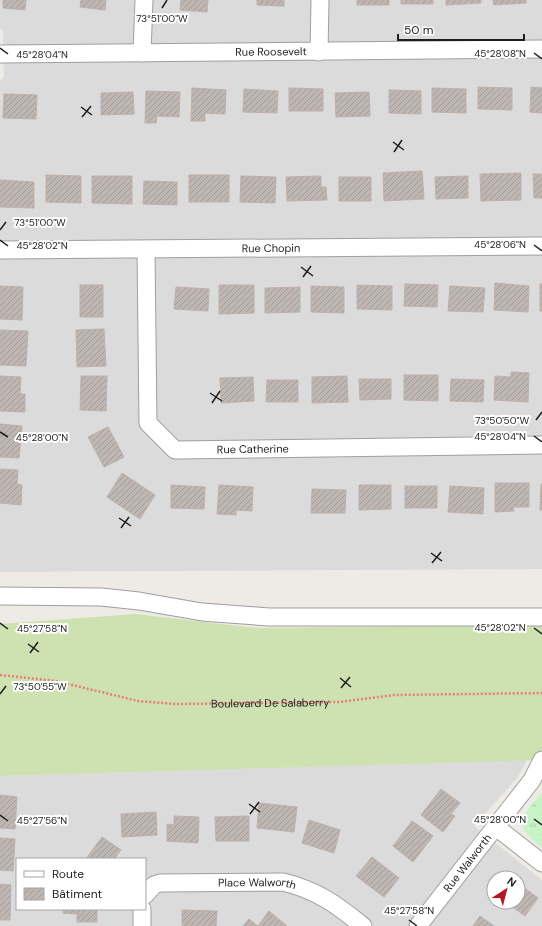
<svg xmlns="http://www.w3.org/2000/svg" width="542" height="926" viewBox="0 0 542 926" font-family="'DM Sans',sans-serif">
	<defs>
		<pattern id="park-tufts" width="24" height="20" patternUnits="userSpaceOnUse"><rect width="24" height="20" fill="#c7f3c7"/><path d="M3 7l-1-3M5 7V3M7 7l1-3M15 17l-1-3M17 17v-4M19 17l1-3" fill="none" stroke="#aad0aa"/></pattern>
		<pattern id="building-hatch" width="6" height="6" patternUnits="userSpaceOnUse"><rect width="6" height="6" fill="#beb6b2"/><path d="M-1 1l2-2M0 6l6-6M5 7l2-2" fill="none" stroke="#a39c99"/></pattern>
	</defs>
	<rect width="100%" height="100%" fill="#eeeae5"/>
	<g fill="#dcdbdb" fill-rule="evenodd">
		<path d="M0 0H542V569L0 572V81L4 77 3 30 0 29Z"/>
		<path d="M527 760 518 777 474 826 542 880V926H0V776ZM17 859H145V909H17ZM494 878H518V902H494Z"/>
	</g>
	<path fill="#cde2b0" d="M135 614 256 628 542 625V760L0 776V624Z"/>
	<path fill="url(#park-tufts)" d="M542 792V848C511 823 521 819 542 792Z"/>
	<g fill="url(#building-hatch)" stroke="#beb0a9">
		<path d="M3 0H26L25 10 3 8Z"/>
		<path d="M81 0H106L105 10 80 7Z"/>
		<path d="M181 0H208L207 12 180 10Z"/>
		<path d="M257 0H284V6L257 5Z"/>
		<rect x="357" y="0" width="32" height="5"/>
		<rect x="401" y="0" width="32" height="4"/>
		<path d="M446 0H481V3L446 5Z"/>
		<path d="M493 0H526V3L494 5Z"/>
		<path d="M478 87 512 88V110L478 109Z"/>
		<path d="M531 87 542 88V113L530 112Z"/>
		<path d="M192 88 226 90 225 114 205 113V121H191Z"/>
		<path d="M289 88 323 89V111H289Z"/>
		<path d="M432 88 466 89V113L432 112Z"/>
		<path d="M244 89 278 91 277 113 243 112Z"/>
		<path d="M389 90 421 91V114L389 113Z"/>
		<path d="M146 91 180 92 179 117 157 116 156 123H145Z"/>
		<path d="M133 92 134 114 101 115V93Z"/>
		<path d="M369 92 370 116 336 117 335 93Z"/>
		<path d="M4 94 37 95 36 119 3 118Z"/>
		<path d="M422 171 424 199 384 201 383 173Z"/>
		<path d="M521 173V200L481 201 480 174Z"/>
		<path d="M533 174H542V198H534Z"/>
		<path d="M46 175 81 176V203L46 202Z"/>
		<rect x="189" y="175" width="40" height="27"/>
		<path d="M92 176H132V204L92 203Z"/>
		<path d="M241 176 276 177 275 203 240 202Z"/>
		<path d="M321 176V187H326L327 200 287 201 286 177Z"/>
		<path d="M468 176V198L436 199 435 177Z"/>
		<rect x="339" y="177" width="32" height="24"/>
		<path d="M0 180 34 182V208L0 207Z"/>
		<path d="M144 181 177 182V205L143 204Z"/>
		<path d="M495 283 529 286 528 312 494 310Z"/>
		<path d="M405 284 438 285 437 307 404 306Z"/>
		<rect x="540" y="284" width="2" height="27"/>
		<rect x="80" y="285" width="23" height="32"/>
		<path d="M219 285H254V313L219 314Z"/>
		<path d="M357 285 392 286V310L357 309Z"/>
		<path d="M0 286 23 287 22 320 0 319Z"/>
		<path d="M311 286 344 287V313L311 312Z"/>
		<path d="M450 286 485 288 483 312 448 311Z"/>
		<path d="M176 287 209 289 208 311 174 309Z"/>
		<path d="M300 287V312L265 313V288Z"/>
		<path d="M104 329 106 366 77 367 76 330Z"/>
		<path d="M0 330 28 331 26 366 0 365Z"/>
		<path d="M511 372 529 373 528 402 494 400 495 376 511 377Z"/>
		<path d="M404 375H438V401L404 400Z"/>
		<path d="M0 376 21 377 20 394H25V412L0 411Z"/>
		<path d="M81 376H107L106 411 80 410Z"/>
		<path d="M347 376 348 402 312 403V377Z"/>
		<path d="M253 377 254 401 221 403 220 378Z"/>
		<path d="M359 379H391V399L360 400Z"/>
		<path d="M451 379 484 380 483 402 450 401Z"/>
		<path d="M267 380H298V402H266Z"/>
		<path d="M0 424 22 426 19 458 0 457Z"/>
		<path d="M108 427 124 457 104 467 88 437Z"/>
		<path d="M0 469 18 470 17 484 22 485 21 505 0 503Z"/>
		<path d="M122 473 155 495 140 519 107 497Z"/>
		<path d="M495 483H529V507H513L514 511 495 512Z"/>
		<path d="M541 484H542V510H540Z"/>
		<path d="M171 485 205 487 204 509 171 508Z"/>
		<path d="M219 485 253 487 252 511 236 510V515L217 514Z"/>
		<path d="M359 485H391V509L359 510Z"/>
		<rect x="405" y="486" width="32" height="22"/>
		<path d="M450 486 484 488 483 514 448 512Z"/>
		<path d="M312 489 346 490 345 513H311Z"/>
		<path d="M441 789 460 803 451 814 455 816 443 832 421 815Z"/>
		<path d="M0 795 17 797 15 829 0 828Z"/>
		<path d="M259 803 297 807 294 832 257 828Z"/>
		<path d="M156 812 157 835 122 837 121 814Z"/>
		<path d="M174 816 199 817 198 843 167 841V824L174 825Z"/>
		<path d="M249 816V841H216L215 817Z"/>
		<path d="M309 820 340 830 334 853 302 843Z"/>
		<path d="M412 821 433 836 413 862 393 846Z"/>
		<path d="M102 837 121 850 114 859H86Z"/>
		<path d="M0 838 15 839 13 871 0 870Z"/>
		<path d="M372 857 399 878 384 897 356 876Z"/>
		<path d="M518 883 538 898 525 916 506 902H518Z"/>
		<path d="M0 884 11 885 10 920H0Z"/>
		<path d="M63 909H97V922H77V914L63 913Z"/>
		<path d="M182 910 217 911 216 926H182Z"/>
		<path d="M269 911 287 926H243L249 919 258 926Z"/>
		<path d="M480 916 494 926H473Z"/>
	</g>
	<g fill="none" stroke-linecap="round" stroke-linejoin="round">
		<g stroke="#9f9f9f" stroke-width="19">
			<g id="minor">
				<path d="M319 52 320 0"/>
				<path d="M142 53 144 0"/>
				<path id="s2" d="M0 54 542 49"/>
				<path id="s3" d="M0 250 542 246"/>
				<path id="s4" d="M146 250 148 423 175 450 542 445"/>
				<path d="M0 596 101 597 139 601 202 612 269 617H542"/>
				<path d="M496 827 542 863"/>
				<path id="s5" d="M145 895 154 885 160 883 283 882C317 890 337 905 363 926"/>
				<path d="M142 926V909"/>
				<path id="s6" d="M418 926 532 780 542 760"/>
			</g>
		</g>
		<path stroke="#ea7c7a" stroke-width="2.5" stroke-dasharray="2 2" stroke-linecap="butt" id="s1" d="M0 675 56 681 138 701 176 704 340 702 394 695 542 693"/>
		<use href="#minor" stroke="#fff" stroke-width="17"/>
	</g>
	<path fill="none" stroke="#1e1e1e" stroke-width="1.5" d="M162 8 167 0M0 48 8 54M534 53 542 59M81 107 92 115M82 117 91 106M393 142 404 150M394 152 402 140M0 230 6 222M0 240 8 246M534 245 542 251M301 267 313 276M303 277 311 266M210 393 222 401M212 403 220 391M536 420 542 412M0 432 8 437M534 436 542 442M119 518 131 526M121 528 129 517M431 553 442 561M432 563 441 552M0 623 8 629M534 628 542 634M28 644 39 652M30 653 38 642M340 678 351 687M341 688 350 677M0 694 6 686M249 804 260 812M250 814 259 802M0 815 8 821M534 819 542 825M409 920 417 926"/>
	<g text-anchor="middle" stroke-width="4" stroke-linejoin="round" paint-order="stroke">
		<g font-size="11" fill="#1e1e1e" stroke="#fff">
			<text dy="4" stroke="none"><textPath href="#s2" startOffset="271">Rue Roosevelt</textPath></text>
			<text dy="4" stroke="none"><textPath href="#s3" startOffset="271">Rue Chopin</textPath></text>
			<text dy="4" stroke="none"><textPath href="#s4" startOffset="289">Rue Catherine</textPath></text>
			<text dy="4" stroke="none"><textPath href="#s1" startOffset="273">Boulevard De Salaberry</textPath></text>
			<text dy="4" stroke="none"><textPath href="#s6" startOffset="80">Rue Walworth</textPath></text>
			<text dy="4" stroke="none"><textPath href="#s5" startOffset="117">Place Walworth</textPath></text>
		</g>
	</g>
	<g font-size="10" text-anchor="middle" fill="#1e1e1e" stroke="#fff" stroke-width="4" stroke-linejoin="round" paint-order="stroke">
		<text x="162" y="22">73°51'00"W</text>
		<text x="500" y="57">45°28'08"N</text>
		<text x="42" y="58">45°28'04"N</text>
		<text x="40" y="226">73°51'00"W</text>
		<text x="500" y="248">45°28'06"N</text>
		<text x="42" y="249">45°28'02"N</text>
		<text x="502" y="424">73°50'50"W</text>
		<text x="500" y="440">45°28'04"N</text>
		<text x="42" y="441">45°28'00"N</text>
		<text x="500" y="631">45°28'02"N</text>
		<text x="42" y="632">45°27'58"N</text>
		<text x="40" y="690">73°50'55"W</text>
		<text x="500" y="823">45°28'00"N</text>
		<text x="42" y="824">45°27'56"N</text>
		<text x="409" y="914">45°27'58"N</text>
	</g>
	<rect x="16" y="858" width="130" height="52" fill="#ffffff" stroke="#a5a5a5"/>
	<rect x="24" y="871" width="20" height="6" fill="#ffffff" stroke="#a5a5a5"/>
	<text x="52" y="878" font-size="12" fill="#1e1e1e">Route</text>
	<rect x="24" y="888" width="20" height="12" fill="url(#building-hatch)" stroke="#a5a5a5"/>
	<text x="52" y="898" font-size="12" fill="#1e1e1e">Bâtiment</text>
	<g transform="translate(506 890) rotate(36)"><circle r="19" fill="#ffffff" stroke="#a5a5a5"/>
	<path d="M0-3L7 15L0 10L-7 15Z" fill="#b51724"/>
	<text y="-6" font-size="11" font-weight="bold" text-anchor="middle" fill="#1e1e1e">N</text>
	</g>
	<path d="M398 34v6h126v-6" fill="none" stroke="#1e1e1e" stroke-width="2"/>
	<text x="404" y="34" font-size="12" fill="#1e1e1e" stroke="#ffffff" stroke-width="3" paint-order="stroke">50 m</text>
</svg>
